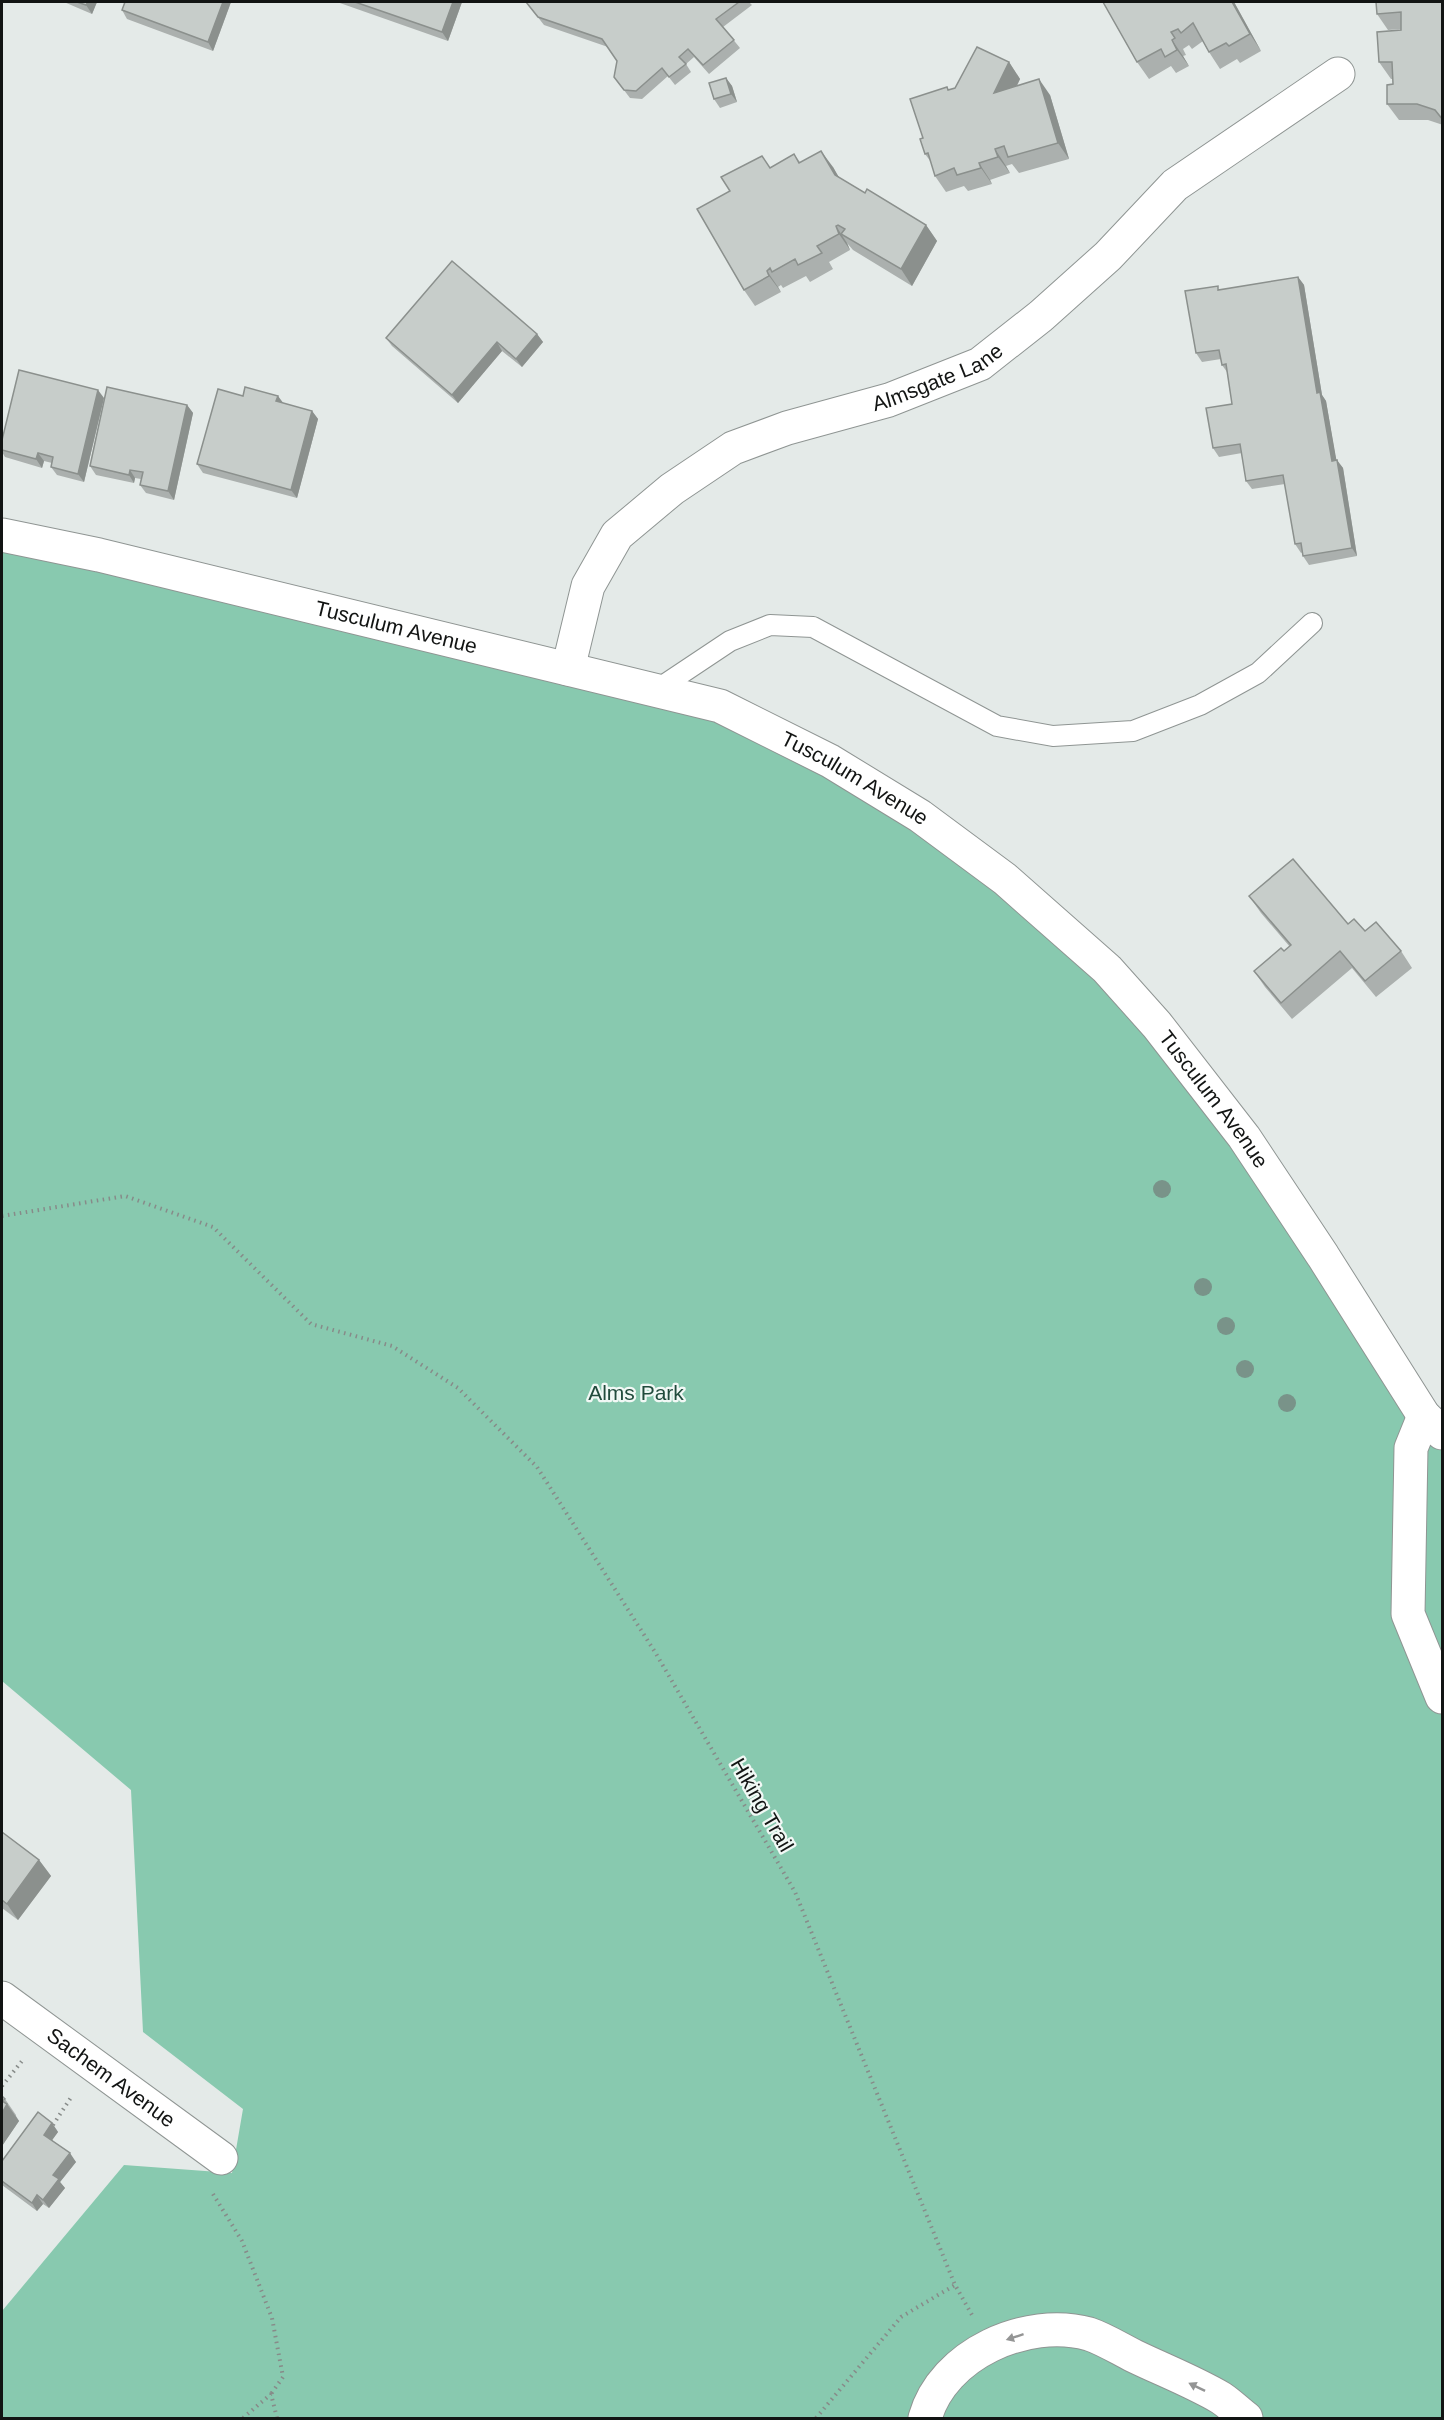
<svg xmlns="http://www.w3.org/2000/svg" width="1444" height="2420" viewBox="0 0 1444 2420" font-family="Arial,sans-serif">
	<rect width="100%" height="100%" fill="#e4eae8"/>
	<path fill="#88c9af" d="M2 535 568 669 830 761 1107 969 1442 1433V2418H2V2311L124 2165 232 2173 243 2109 143 2032 131 1790 2 1681Z"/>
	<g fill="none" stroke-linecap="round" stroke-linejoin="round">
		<g stroke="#8f9593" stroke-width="22">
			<path id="lane" d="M655 691 730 641 770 625 813 627 997 726 1053 736 1133 731 1200 705 1258 673 1312 623"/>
		</g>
		<g stroke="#8f9593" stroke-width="35">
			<g id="street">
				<path id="s1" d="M2 535 99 555 720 706 830 761 920 816 1005 879 1107 969 1157 1025 1244 1137 1323 1256 1424 1416 1442 1433"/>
				<path id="s2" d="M568 669 588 586 617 535 672 489 733 448 787 428 889 400 980 364 1041 316 1108 256 1175 185 1338 74"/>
				<path d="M1424 1416 1411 1448 1408 1614 1442 1697"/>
				<path id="s3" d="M2 1998 221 2158"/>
				<path d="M925 2418C943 2354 1026 2317 1089 2334 1104 2339 1120 2349 1134 2356 1163 2370 1194 2382 1221 2398 1230 2404 1238 2412 1246 2418"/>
			</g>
		</g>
		<g stroke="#878b89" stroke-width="4" stroke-dasharray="1.5 4.5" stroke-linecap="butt">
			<path d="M2 1216 125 1196 213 1227 311 1324 392 1346 458 1388 537 1467 655 1652 795 1892 955 2285 972 2315"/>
			<path d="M2 2086 22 2061"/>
			<path d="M53 2125 72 2096"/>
			<path d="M213 2194 242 2241 272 2318 283 2377 271 2394"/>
			<path d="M243 2418 271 2394 277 2418"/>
			<path d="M816 2418 901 2317 955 2285"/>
		</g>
		<use href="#lane" stroke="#fff" stroke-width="20"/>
		<use href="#street" stroke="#fff" stroke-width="33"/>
	</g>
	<g fill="#799389">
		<circle cx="1162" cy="1189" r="9"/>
		<circle cx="1203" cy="1287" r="9"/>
		<circle cx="1226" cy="1326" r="9"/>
		<circle cx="1245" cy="1369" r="9"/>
		<circle cx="1287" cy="1403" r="9"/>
	</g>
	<g fill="#abb0ae">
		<path d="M64 2H97L92 14Z"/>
		<path d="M125 2H231L213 51 127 19 122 10Z"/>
		<path d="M337 2H462L448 41Z"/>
		<path d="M526 2H749L752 5 723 27 740 48 709 74 694 57 686 64 691 72 675 85 668 76 642 99 630 98 614 77 617 61 608 47 544 25Z"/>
		<path d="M1103 2H1234L1261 51 1240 63 1237 59 1220 69 1209 52 1203 41 1192 49 1189 45 1183 49 1186 55 1183 56 1189 66 1176 73 1171 66 1149 79 1137 62Z"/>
		<path d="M1443 2V125L1428 120H1399L1387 104 1393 84V79H1391L1379 62 1401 29 1388 30 1377 14Z"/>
		<path d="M1009 62 1020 79 1017 86 1050 95 1069 159 1019 173 1012 164 1006 166 1010 173 990 180 992 184 968 191 964 186 946 192 935 176 931 162 925 154 923 138 947 87 949 90 955 88Z"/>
		<path d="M726 78 732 86 737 102 720 108 714 99Z"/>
		<path d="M794 154 800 162 833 167 838 177 865 193 926 225 937 241 912 286 853 250 847 243 850 250 829 262 833 269 810 282 806 276 783 288 781 285 778 287 781 292 755 306 744 290 730 191Z"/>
		<path d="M1298 277 1304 285 1322 395 1326 401 1336 460 1343 468 1357 556 1309 565 1303 556V552L1301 553 1295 544 1285 484 1252 489 1246 481 1242 453 1219 457 1213 448 1232 404 1227 372 1222 365 1221 359 1202 362 1196 353 1221 290Z"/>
		<path d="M537 334 543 342 522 367 502 351 458 403 392 346 386 338Z"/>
		<path d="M243 396H278L282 403 312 411 318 419 297 498 203 473 197 464Z"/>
		<path d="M104 398 84 482 57 475 51 467 52 463 44 461 42 468 5 457 2 452V440Z"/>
		<path d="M187 405 193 413 174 500 146 493 140 485 141 479 135 478 134 483 96 475 90 466Z"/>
		<path d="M1249 896 1348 924 1365 931 1401 951 1412 968 1376 997 1352 968 1292 1019 1265 987 1254 971 1290 947 1261 913Z"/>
		<path d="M2 1832 39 1860 51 1876 18 1920 2 1908Z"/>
		<path d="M2 2096 5 2099 16 2115V2116L19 2121 2 2146Z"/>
		<path d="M52 2123 58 2132 52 2140 76 2162 60 2182 65 2188 49 2208 43 2204 37 2211 2 2185V2161Z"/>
	</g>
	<g fill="#8b908d">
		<path d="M88 2H97L92 14 86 5Z"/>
		<path d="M223 2H231L213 51 208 42Z"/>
		<path d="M453 2H462L448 41 442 32Z"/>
		<path d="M1232 2H1234L1261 51 1250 34Z"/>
		<path d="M1172 40 1183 56 1189 66 1177 50Z"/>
		<path d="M1009 62 1020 79 1005 109 994 93Z"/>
		<path d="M726 78 732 86 737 102 731 94Z"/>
		<path d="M1039 79 1050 95 1069 159 1058 143Z"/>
		<path d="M995 149 1006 166 1010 173 998 157Z"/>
		<path d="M821 151 833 167 847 191 835 175Z"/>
		<path d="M979 163 990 180 992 184 981 168Z"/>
		<path d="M926 225 937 241 912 286 901 269Z"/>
		<path d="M836 226 847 243 850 250 839 234Z"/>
		<path d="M767 271 778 287 781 292 769 276Z"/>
		<path d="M1298 277 1304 285 1322 395 1326 401 1338 469 1332 461 1317 393Z"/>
		<path d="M537 334 543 342 522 367 516 359Z"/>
		<path d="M497 342 502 351 458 403 452 395Z"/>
		<path d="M98 390 104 398 84 482 78 474Z"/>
		<path d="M278 396 284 404 276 401Z"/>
		<path d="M187 405 193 413 174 500 168 491Z"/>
		<path d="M312 411 318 419 297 498 291 490Z"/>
		<path d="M38 453 44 461 42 468 36 459Z"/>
		<path d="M1337 460 1343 468 1357 556 1352 548Z"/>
		<path d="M130 470 135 478 134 483 129 475Z"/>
		<path d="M39 1860 51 1876 18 1920 7 1904Z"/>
		<path d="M7 2104 19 2121 2 2146V2113Z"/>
		<path d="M52 2123 58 2132 50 2143 44 2135Z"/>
		<path d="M70 2153 76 2162 60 2182 65 2188 49 2208 43 2200 53 2175Z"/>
		<path d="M37 2195 43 2204 37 2211 32 2203Z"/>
	</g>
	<g fill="#c7cdca" stroke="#8b908d" stroke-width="1.5">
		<path d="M77 2H88L86 5Z"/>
		<path d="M125 2H223L208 42 122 10Z"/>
		<path d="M355 2H453L442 32Z"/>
		<path d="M526 2H739L716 19 734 40 703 65 688 49 679 57 686 64 669 77 662 68 636 91 624 90 614 77 617 61 602 39 538 17Z"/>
		<path d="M1103 2H1232L1250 34 1229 46 1226 43 1209 52 1193 23 1181 33 1178 29 1171 32 1175 38 1172 40 1177 50 1165 57 1161 49 1137 62Z"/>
		<path d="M1376 2H1443V120L1435 110 1417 104H1387V85L1393 84 1392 62H1379L1377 32 1401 30V12L1377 14Z"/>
		<path d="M977 47 1009 62 994 93 1039 79 1058 143 1008 157 1004 146 995 149 998 157 979 163 981 168 957 175 954 168 935 176 928 153 925 154 920 139 923 138 910 99 947 87 948 90 955 88Z"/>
		<path d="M726 78 731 94 714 99 709 83Z"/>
		<path d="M821 151 835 175 865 193 867 189 926 225 901 269 841 234 845 229 838 225 836 226 839 234 817 246 822 253 798 265 795 259 772 272 770 268 767 271 769 276 744 290 697 209 730 191 721 177 762 156 770 168 794 154 799 163Z"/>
		<path d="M452 261 537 334 516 359 497 342 452 395 386 338Z"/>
		<path d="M1298 277 1317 393 1320 392 1332 461 1337 460 1352 548 1303 556 1301 543 1295 544 1283 475 1246 481 1240 444 1213 448 1206 408 1232 404 1226 364 1222 365 1219 350 1196 353 1185 291 1218 286V290Z"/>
		<path d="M19 370 98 390 78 474 51 467 53 457 38 453 36 459 2 450V440Z"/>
		<path d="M107 387 187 405 168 491 140 485 143 472 130 470 129 475 90 466Z"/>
		<path d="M245 387 278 396 276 401 312 411 291 490 197 464 218 389 243 396Z"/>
		<path d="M1293 859 1348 924 1354 919 1365 931 1376 922 1401 951 1365 981 1340 951 1281 1003 1254 971 1281 948 1284 951 1291 945 1249 896Z"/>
		<path d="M2 1832 39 1860 7 1904 2 1900Z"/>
		<path d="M2 2096 5 2099 2 2101 7 2104 2 2113Z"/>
		<path d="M38 2112 52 2123 44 2135 70 2153 53 2175 59 2179 43 2200 37 2195 32 2203 2 2181V2161Z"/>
	</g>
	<defs><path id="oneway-solid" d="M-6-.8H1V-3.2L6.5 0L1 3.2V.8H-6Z" transform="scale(1.5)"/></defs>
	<g fill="#949595">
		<use href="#oneway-solid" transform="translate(1015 2337) rotate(162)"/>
		<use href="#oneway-solid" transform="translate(1197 2387) rotate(-154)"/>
	</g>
	<g text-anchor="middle" stroke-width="4.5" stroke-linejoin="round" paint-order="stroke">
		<g font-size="21" fill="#121413" stroke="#f1f8f5">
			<text dy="7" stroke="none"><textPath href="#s2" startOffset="506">Almsgate Lane</textPath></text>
			<text dy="7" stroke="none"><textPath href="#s1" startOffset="405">Tusculum Avenue</textPath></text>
			<text dy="7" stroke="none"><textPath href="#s1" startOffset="891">Tusculum Avenue</textPath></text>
			<text dy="7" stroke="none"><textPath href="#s1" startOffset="1377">Tusculum Avenue</textPath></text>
			<text transform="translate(762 1805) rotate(60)" y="7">Hiking Trail</text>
			<text dy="7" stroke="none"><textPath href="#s3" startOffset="135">Sachem Avenue</textPath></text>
		</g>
		<g font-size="21" fill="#214b3c" stroke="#f1f8f5">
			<text x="636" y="1400">Alms Park</text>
		</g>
	</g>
	<rect width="1444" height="2420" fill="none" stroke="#121413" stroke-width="6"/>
</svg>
